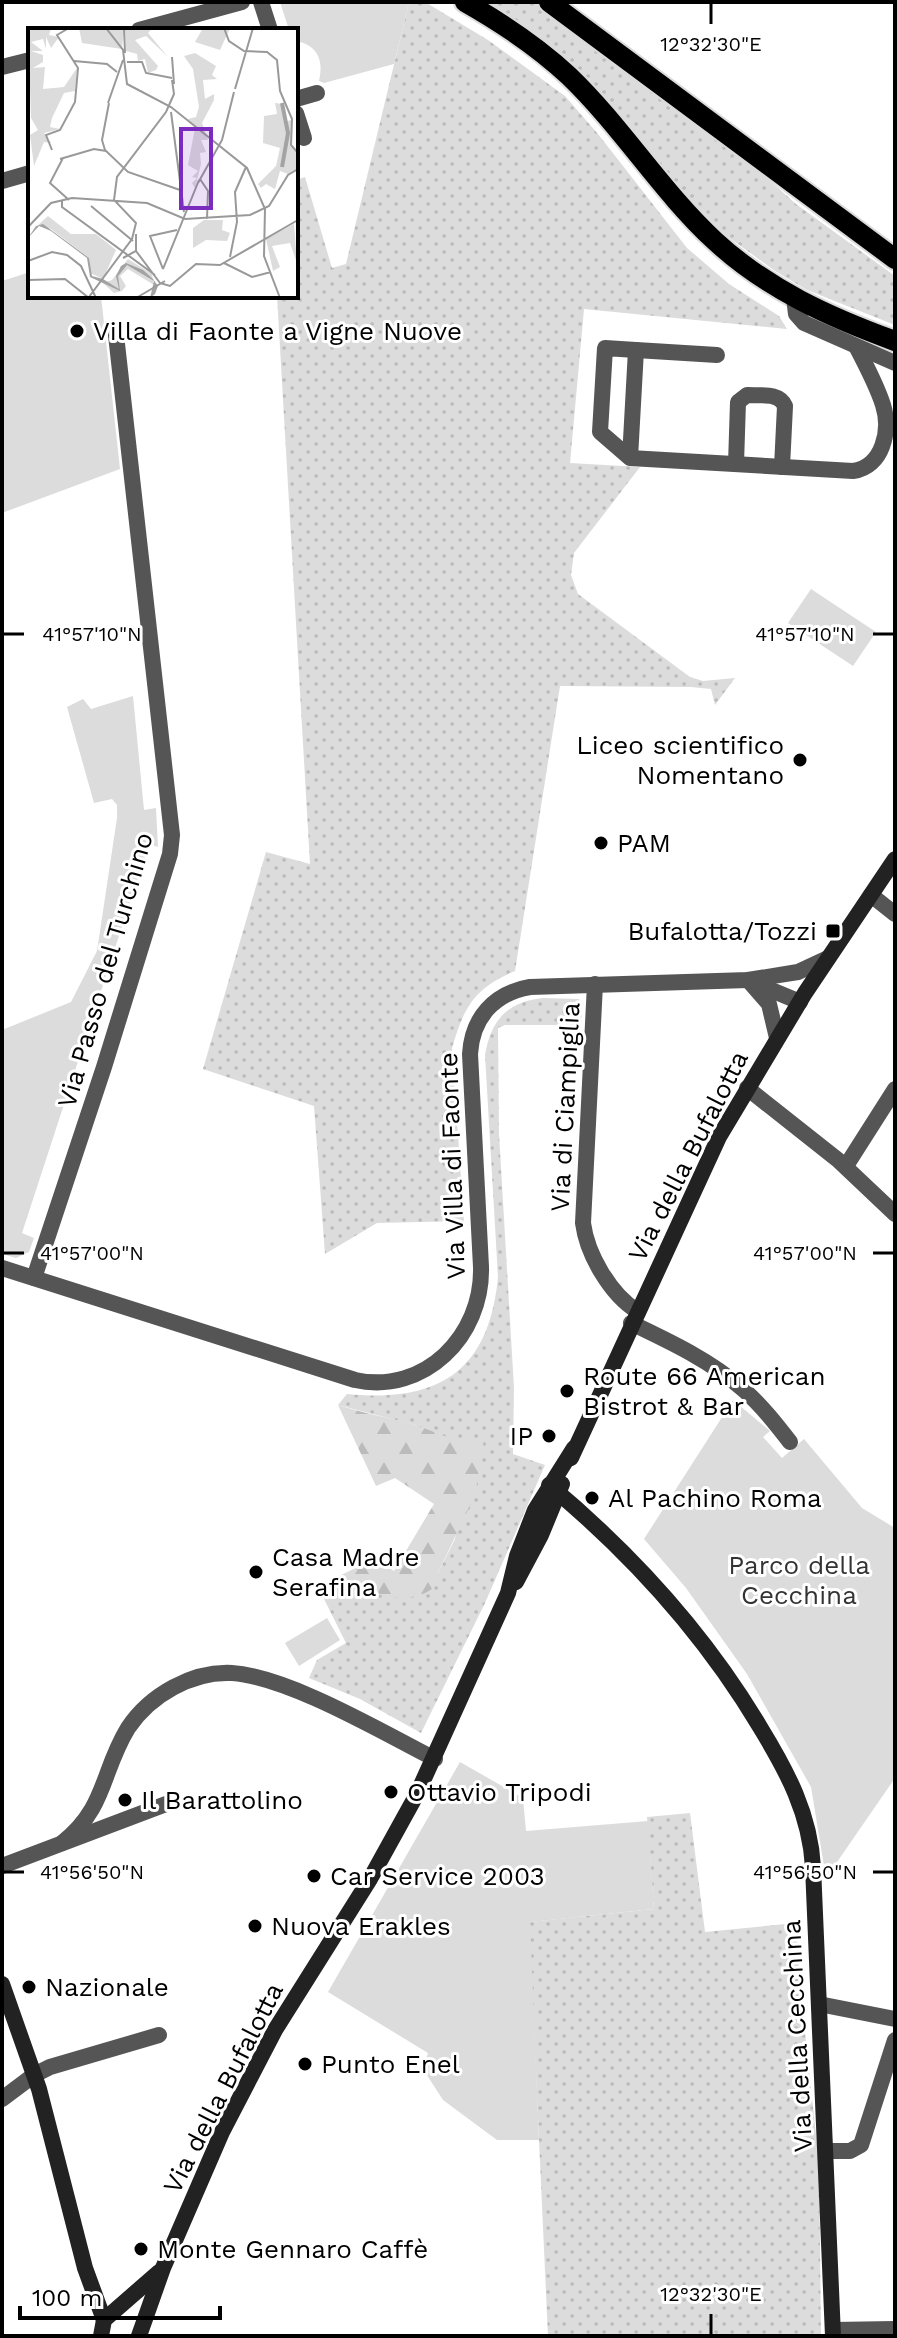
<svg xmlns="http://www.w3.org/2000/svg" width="897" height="2338" viewBox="0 0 897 2338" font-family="'Work Sans',sans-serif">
	<defs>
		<pattern id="grass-dots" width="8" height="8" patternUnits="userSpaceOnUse" patternTransform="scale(2)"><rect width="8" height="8" fill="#dcdcdc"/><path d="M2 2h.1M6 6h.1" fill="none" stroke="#bbb" stroke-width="1.8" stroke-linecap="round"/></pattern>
		<pattern id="forest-firs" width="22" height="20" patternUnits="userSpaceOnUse" patternTransform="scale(2)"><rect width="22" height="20" fill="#dcdcdc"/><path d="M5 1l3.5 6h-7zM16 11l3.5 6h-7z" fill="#bbb"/></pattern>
	</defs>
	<rect width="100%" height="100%" fill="#fff"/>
	<g fill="url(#grass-dots)">
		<path d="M409 2H425L488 40 565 96 598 134 687 248 729 284 779 316 787 329 584 309 570 463 640 467 574 553 571 575 578 594 690 677 703 681 735 678 715 705 711 689 691 687 560 686 515 971C474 988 464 1007 452 1048L464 1221 377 1223 325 1254 314 1106 203 1069 266 852 310 864 277 296H296V180L305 177 332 268 346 264Z"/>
		<path d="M482 2H536L746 159 796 204 895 276V325L807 290 775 271 709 223Z"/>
		<path d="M543 998 579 999 582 1005 581 1025H505L498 1028 499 1134 514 1388 513 1454 545 1465 485 1603 421 1733 360 1699 309 1678 317 1660 346 1643 318 1587 339 1576 357 1588 438 1584V1573L455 1539 471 1442 444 1438 415 1425 338 1405 347 1394C438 1403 489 1372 498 1277L485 1055C491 1020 507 1002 543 998Z"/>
		<path d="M690 1813 705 1932 796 1923 802 2005 819 2162 821 2336H548L529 1922 654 1909 647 1817Z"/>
	</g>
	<path fill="url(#forest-firs)" d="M338 1405C362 1413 387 1417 412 1424 437 1432 456 1445 484 1439L475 1495 438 1573V1584C411 1610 366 1594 339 1576L374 1559 394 1571 434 1504 395 1478 376 1486Z"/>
	<g fill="#dcdcdc">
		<path d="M280 2H409L394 64 324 83 319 81C324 61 318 45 296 41V30H289Z"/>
		<path d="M30 272V296H101L120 469 2 513V281Z"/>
		<path d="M811 589 876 632 853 666 788 623Z"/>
		<path d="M133 696 144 810 156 808 158 847 149 844 22 1233 34 1238 29 1252 16 1258 2 1254V1030L71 1002 97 951 117 818V805L112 799 94 803 67 707 83 699 91 709Z"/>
		<path d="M733 1400 770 1431 763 1437 782 1458 804 1439 862 1508 895 1528V1778L826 1878 811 1787 747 1674 686 1588 644 1539Z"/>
		<path d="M327 1618 340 1640 299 1666 285 1643Z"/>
		<path d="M460 1762 523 1798 526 1831 648 1821 654 1909 530 1922 539 2140H497L443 2100 423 2069 428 2053 328 1992Z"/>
	</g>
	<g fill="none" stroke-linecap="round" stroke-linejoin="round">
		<g stroke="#dbdbdb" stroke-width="24">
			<g id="primary">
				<path d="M465 2C502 23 538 47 569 76 622 127 661 191 715 241 767 289 829 317 895 341"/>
				<path d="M549 2 895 259"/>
			</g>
		</g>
		<g stroke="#555" stroke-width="16">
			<path d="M261 2 270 30"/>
			<path d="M139 30 242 2"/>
			<path d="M2 67 30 60"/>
			<path d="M296 99 317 93"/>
			<path d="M296 113 304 138"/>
			<path d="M2 181 30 173"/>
			<path d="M794 298 796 314 804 323 895 363"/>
			<path d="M636 350 717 355"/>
			<path d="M630 458 636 350 605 348 600 432 630 458 853 471C883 467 891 430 883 405 877 386 867 367 857 348"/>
			<path d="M736 464 738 402 747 395C761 396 779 392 785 406L782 467"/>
			<path d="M871 895 895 914"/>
			<path d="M748 980 769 1004 777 1038"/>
			<path d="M595 984 583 1223C587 1254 610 1294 637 1311"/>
			<path d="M757 984 800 1002"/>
			<path d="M747 1088 838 1160 895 1214"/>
			<path d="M846 1166 895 1089"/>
			<path d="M2 1268 355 1380C424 1395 483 1336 481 1267L470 1054C472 1018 494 993 530 987L748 980 798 972 828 958"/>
			<path d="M34 1278 104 1067 170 854 172 835 116 335"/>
			<path d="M631 1323C671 1342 711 1361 744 1390 762 1406 776 1424 790 1442"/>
			<path d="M62 1843C107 1807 101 1772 128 1728 150 1695 192 1671 232 1673 289 1677 382 1732 435 1759"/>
			<path d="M2 1866 174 1801"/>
			<path d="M819 2004 895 2019"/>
			<path d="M2 2099 34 2075 50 2067 159 2035"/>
			<path d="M827 2151H850L861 2145 895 2040"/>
			<path d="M833 2330 895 2329"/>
		</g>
		<g stroke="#222" stroke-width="16">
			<path d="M571 1458 719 1137 805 993 895 859"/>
			<path d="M549 1485C633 1555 704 1633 760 1727 787 1771 810 1814 813 1867L833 2336"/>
			<path d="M516 1582 541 1535 562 1484"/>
			<path d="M2 1984 39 2089 85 2268 104 2320"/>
			<path d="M101 2336 104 2320 159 2272"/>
			<path d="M139 2336 163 2268 222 2132 275 2030 370 1879 417 1794 508 1593 517 1556 535 1510 574 1448"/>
		</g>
		<use href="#primary" stroke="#000" stroke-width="20"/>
	</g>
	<path fill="none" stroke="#000" stroke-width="3" d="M711 4V24M4 634H24M873 634H893M4 1253H24M873 1253H893M4 1872H24M873 1872H893M711 2314V2334"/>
	<g fill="#000" stroke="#fff" stroke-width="3">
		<circle cx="77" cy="331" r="8"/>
		<circle cx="800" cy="760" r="8"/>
		<circle cx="601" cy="843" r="8"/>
		<rect x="825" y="923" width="16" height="16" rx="4"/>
		<circle cx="567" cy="1391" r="8"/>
		<circle cx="549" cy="1436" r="8"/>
		<circle cx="592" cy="1498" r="8"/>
		<circle cx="256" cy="1572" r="8"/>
		<circle cx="391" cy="1792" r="8"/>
		<circle cx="125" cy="1800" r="8"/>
		<circle cx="314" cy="1876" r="8"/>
		<circle cx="255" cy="1926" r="8"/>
		<circle cx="29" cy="1987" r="8"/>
		<circle cx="305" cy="2064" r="8"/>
		<circle cx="141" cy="2249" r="8"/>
	</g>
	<g text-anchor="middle" stroke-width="6" stroke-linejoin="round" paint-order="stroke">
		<g font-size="26" fill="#000" stroke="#fff" text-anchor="start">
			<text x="93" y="340">Villa di Faonte a Vigne Nuove</text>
			<text x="784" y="754" text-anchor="end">Liceo scientifico<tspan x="784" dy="30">Nomentano</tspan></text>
			<text x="617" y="852">PAM</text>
			<text x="817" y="940" text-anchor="end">Bufalotta/Tozzi</text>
			<text x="583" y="1385">Route 66 American<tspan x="583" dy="30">Bistrot &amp; Bar</tspan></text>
			<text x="533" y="1445" text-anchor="end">IP</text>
			<text x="608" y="1507">Al Pachino Roma</text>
			<text x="272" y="1566">Casa Madre<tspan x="272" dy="30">Serafina</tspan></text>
			<text x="407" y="1801">Ottavio Tripodi</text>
			<text x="141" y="1809">Il Barattolino</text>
			<text x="330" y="1885">Car Service 2003</text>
			<text x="271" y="1935">Nuova Erakles</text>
			<text x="45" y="1996">Nazionale</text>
			<text x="321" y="2073">Punto Enel</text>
			<text x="157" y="2258">Monte Gennaro Caffè</text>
		</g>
		<g font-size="26" fill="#000" stroke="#fff">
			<text transform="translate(105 970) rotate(-74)" y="9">Via Passo del Turchino</text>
			<text transform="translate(565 1107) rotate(-87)" y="9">Via di Ciampiglia</text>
			<text transform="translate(688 1156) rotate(-63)" y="9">Via della Bufalotta</text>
			<text transform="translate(452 1166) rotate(-92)" y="9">Via Villa di Faonte</text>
			<text transform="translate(797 2036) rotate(-93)" y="9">Via della Cecchina</text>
			<text transform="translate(223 2088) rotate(-63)" y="9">Via della Bufalotta</text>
		</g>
		<g font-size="26" fill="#333" stroke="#fff">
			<text x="799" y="1574">Parco della<tspan x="799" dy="30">Cecchina</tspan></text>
		</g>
	</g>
	<g transform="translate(28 28)">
		<rect width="270" height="270" fill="#fff"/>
		<path d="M0 0H23L21 7 31 9 23 20 18 9V21L15 11 3 14 15 23H3L15 27V34L5 40 17 39 15 61 36 59 49 40 47 63 36 65 24 90 22 99 32 101 16 105 23 115 16 114 6 138 2 107 10 102 3 90ZM175 0H202L192 22 167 14ZM167 25 188 38 184 47 189 51 175 52 177 71 186 66V72L174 95 180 112H173L178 124 172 125 173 136 167 160 164 155 169 150 164 149 170 143 160 137 167 100 160 91 168 89 171 79 165 41 156 28Z" fill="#dcdcdc"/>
		<path d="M100 231 124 246 126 257 100 241 92 248 98 258 94 263 86 265 75 255 84 252Z" fill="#dcdcdc"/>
		<path d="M51 0H96L94 21 54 15ZM97 0H124L120 5 140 29 118 8 107 12 130 38 128 42 120 45 117 31 110 33 109 26 98 23ZM247 75 254 76 259 93 264 92 263 116 270 126V140L260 146 252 143 247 161 238 156 233 160 230 156 248 138 252 120 235 115 236 88 249 86ZM20 188 43 206H68L88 222 75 251 62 245 61 230 23 201 10 197ZM176 192H195L194 202 202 205 199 213 178 212 165 220V200ZM266 196 269 235 262 215 244 218 252 239 245 243 238 211Z" fill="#dcdcdc"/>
		<path d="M15 196 61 230 64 248 75 251 91 261 88 248 93 238 98 235 115 242 125 251 130 258 127 266 122 270 126 253 99 237 90 248 92 263 62 249 59 230 23 203 11 198 0 210 8 198Z" fill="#a3a3a3"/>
		<path fill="none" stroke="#a3a3a3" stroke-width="4" d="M254 139 260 105 254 75"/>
		<path fill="none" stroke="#999" stroke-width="2" d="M78 0 95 22 99 56 143 79 219 140 237 181 236 228 252 270M96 0 97 25M196 0 201 13 216 23 239 24 249 32 252 63 264 91 263 117 270 125M144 29 146 56M46 33 79 36 89 44M99 34H114L118 45 144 50M207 61 225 0M80 75 95 32M81 75 74 112 77 122 100 144 152 162M143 84 156 184M24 122 18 107 32 102 47 74 50 40 29 7 41 0M35 130 22 155 41 172M32 131 66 121 78 123M172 151 180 163 179 191M170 155 194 112 206 64M34 172V179L127 247M63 178 105 213M0 199 23 175 44 170 119 175 157 191 222 187 241 178 260 147 270 141M108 223 132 255M202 229 209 194 207 164 218 139M95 230 108 223V206M0 233 24 224 39 227 53 238 68 270M196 235 224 249 243 244M135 241 171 152M135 241 122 208 149 202M0 252 37 251 61 270M132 255 142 258 168 236 192 237 270 192M61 269 104 211 108 195 86 172 89 149 138 84 146 66 144 52M108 270 137 253"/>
		<path fill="#7b2cbf" fill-opacity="0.15" stroke="#7b2cbf" stroke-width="4" d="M153 101H183V180H153Z"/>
		<rect width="270" height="270" fill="none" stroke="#000" stroke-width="4"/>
	</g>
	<g font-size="20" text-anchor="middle" fill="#000" stroke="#fff" stroke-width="6" stroke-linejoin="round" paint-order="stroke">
		<text x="711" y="51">12°32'30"E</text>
		<text x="92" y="641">41°57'10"N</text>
		<text x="805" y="641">41°57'10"N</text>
		<text x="92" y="1260">41°57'00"N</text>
		<text x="805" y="1260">41°57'00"N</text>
		<text x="92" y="1879">41°56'50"N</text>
		<text x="805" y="1879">41°56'50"N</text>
		<text x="711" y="2301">12°32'30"E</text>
	</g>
	<rect width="897" height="2338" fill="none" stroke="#000000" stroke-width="8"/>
	<path d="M20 2306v12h200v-12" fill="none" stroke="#000000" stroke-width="4"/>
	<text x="32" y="2306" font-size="24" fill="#000000" stroke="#ffffff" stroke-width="6" paint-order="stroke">100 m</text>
</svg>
